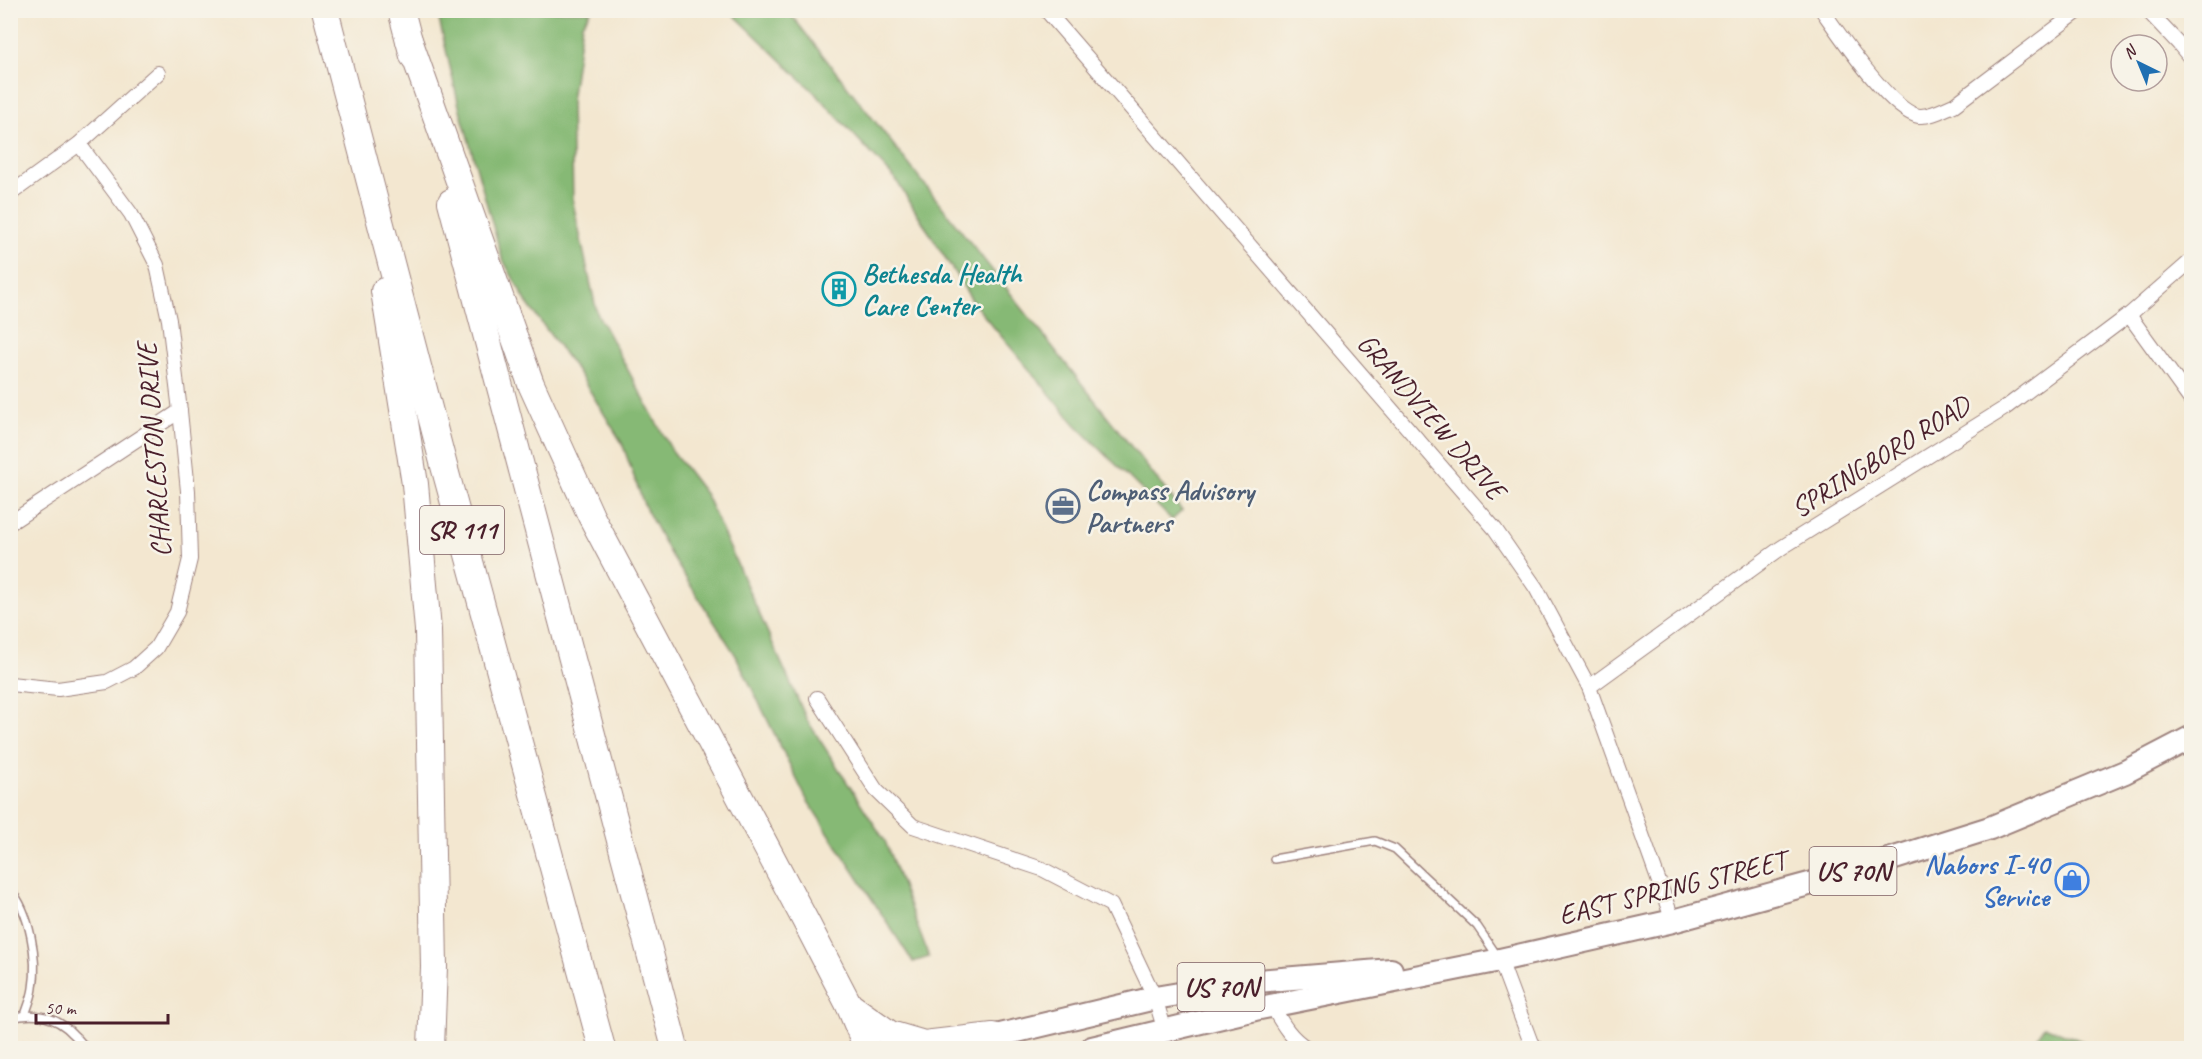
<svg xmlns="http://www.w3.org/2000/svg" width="2202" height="1059" viewBox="0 0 2202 1059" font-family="Caveat,sans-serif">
	<rect width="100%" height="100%" fill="#f7f3e8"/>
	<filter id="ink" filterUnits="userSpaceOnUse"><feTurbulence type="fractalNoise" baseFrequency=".0167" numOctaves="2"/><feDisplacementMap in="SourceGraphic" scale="12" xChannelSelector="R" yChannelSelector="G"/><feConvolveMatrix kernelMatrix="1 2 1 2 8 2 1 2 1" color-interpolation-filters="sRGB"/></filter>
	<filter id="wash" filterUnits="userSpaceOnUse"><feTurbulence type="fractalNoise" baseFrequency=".008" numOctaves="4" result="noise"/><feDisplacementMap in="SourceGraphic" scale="24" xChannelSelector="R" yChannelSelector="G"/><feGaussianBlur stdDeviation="1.35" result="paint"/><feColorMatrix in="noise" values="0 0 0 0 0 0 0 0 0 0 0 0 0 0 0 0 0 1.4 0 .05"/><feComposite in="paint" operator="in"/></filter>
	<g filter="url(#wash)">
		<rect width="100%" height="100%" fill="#f3e7d0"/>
		<g fill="#86b974" stroke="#686c50" stroke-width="1.5">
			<path d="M437 11H591L582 24 571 101 573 203 597 313 671 449 706 495 807 720 885 841 929 957 913 962 807 800 735 654 669 552 644 505 622 443 582 378 527 303 502 258 459 106Z"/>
			<path d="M730 11H788L1182 511 1172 520 1075 424 975 305 896 180 816 94Z"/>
			<path d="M2044 1026 2087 1043 2084 1048H2032Z"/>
		</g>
	</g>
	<g filter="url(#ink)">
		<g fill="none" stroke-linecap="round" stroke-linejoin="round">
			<g stroke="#9e837e" stroke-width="10">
				<g id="service">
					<path d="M1274 859 1375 841 1395 849 1477 926 1498 957"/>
					<path d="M10 889C30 912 38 959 33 988 32 997 28 1006 25 1015"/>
					<path d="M10 1018C34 1012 55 1015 73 1034 77 1038 82 1042 85 1048"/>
				</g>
			</g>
			<g stroke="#9e837e" stroke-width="16">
				<g id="minor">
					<path d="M1046 10 1495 529 1536 588 1589 687 1673 921"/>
					<path d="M1822 10C1839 34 1891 112 1919 116 1930 117 1944 109 1954 105L2080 10"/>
					<path d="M2147 10 2179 44 2192 60"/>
					<path d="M10 194 79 144 158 73"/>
					<path d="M2129 315 2192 402"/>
					<path d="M10 523 180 411"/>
					<path d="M10 684 58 689 107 682 134 668 156 648 177 612 190 559 188 491 180 411 169 320 157 265 131 214 79 144"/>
					<path d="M1589 687 1781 548 2005 408 2129 315 2192 260"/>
					<path d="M817 698 876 790 913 826 1042 869 1111 905 1155 998 1165 1031"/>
					<path d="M1500 960 1531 1043 1536 1048"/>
					<path d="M1272 1006C1282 1023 1290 1038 1307 1048"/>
				</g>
			</g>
			<g stroke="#9e837e" stroke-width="26">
				<g id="primary">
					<path d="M975 1041 1155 998 1257 981 1391 970"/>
					<path d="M1092 1048 1255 1009 1500 960 1673 921 1831 878 1990 828 2125 772 2192 737"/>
				</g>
			</g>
			<g stroke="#9e837e" stroke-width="28">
				<g id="motorway">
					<path d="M325 10 444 466 602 1048"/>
					<path d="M401 10 413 56"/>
					<path d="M409 40 531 384 591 516 806 922 849 1005 867 1048"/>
					<path d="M451 202 675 1048"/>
					<path d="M384 291 415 484 428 630 434 967 431 1048"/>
					<path d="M849 1005 890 1034 924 1044 993 1036"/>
				</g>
			</g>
			<use href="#service" stroke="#fff" stroke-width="7"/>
			<use href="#minor" stroke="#fff" stroke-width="14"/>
			<use href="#primary" stroke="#fff" stroke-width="22"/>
			<use href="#motorway" stroke="#fff" stroke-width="26"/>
		</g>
	</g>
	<defs>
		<g id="building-ring" transform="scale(1.725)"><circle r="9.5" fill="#f7f3e8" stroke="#0f9aa8" stroke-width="1.5"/><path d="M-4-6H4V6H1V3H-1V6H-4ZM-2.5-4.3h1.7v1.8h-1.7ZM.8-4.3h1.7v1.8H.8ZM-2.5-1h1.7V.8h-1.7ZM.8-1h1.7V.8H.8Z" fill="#0f9aa8"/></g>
		<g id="office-ring" transform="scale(1.725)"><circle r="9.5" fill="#f7f3e8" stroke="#5c6f8a" stroke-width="1.5"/><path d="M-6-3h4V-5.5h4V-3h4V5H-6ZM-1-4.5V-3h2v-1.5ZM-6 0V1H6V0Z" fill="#5c6f8a"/></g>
		<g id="shop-ring" transform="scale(1.725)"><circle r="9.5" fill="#f7f3e8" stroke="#3f7fe0" stroke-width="1.5"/><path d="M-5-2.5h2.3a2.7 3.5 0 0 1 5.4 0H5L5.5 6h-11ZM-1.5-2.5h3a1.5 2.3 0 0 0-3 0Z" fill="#3f7fe0"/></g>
	</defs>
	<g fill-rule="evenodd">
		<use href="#building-ring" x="839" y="289"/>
		<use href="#office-ring" x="1063" y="506"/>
		<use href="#shop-ring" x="2072" y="880"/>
	</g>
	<g text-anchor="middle" stroke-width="5" stroke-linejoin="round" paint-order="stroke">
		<g fill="#f7f3e8" stroke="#7e5f64" stroke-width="1.5">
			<rect x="420" y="506" width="84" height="48" rx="4.5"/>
			<rect x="1809.5" y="847" width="87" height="48" rx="4.5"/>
			<rect x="1177.5" y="963" width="87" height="48" rx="4.5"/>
		</g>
		<g font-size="27" font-weight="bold" fill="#4a1f2b">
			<text x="462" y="539">SR 111</text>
			<text x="1853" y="880">US 70N</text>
			<text x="1221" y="996">US 70N</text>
		</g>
		<g font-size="28" font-weight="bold" fill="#0d838f" stroke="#f7f3e8" text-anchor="start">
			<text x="862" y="283">Bethesda Health<tspan x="862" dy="32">Care Center</tspan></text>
		</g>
		<g font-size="28" fill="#4a1f2b" stroke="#f7f3e8">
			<text transform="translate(1432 416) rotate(49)" y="10">GRANDVIEW DRIVE</text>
			<text transform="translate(153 450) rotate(-94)" y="10">CHARLESTON DRIVE</text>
			<text transform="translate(1880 456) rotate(-32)" y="10">SPRINGBORO ROAD</text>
			<text transform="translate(1672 887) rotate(-14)" y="10">EAST SPRING STREET</text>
		</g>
		<g font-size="28" font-weight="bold" fill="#4e5e75" stroke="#f7f3e8" text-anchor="start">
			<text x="1086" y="500">Compass Advisory<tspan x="1086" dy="32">Partners</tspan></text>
		</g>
		<g font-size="28" font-weight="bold" fill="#366cbe" stroke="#f7f3e8" text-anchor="end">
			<text x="2049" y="874">Nabors I-40<tspan x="2049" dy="32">Service</tspan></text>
		</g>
	</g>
	<rect width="2202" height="1059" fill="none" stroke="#f7f3e8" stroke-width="36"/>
	<g transform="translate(2139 63) rotate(317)"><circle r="28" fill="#f7f3e8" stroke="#b29e9c" stroke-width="1.5"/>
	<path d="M0-4.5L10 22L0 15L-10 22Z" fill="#1f6fb2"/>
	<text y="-9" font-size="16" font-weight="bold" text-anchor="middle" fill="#4a1f2b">N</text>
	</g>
	<path d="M36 1014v9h132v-9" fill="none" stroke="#4a1f2b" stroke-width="3"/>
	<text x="45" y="1014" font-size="18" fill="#4a1f2b" stroke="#f7f3e8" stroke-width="4.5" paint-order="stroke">50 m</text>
</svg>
